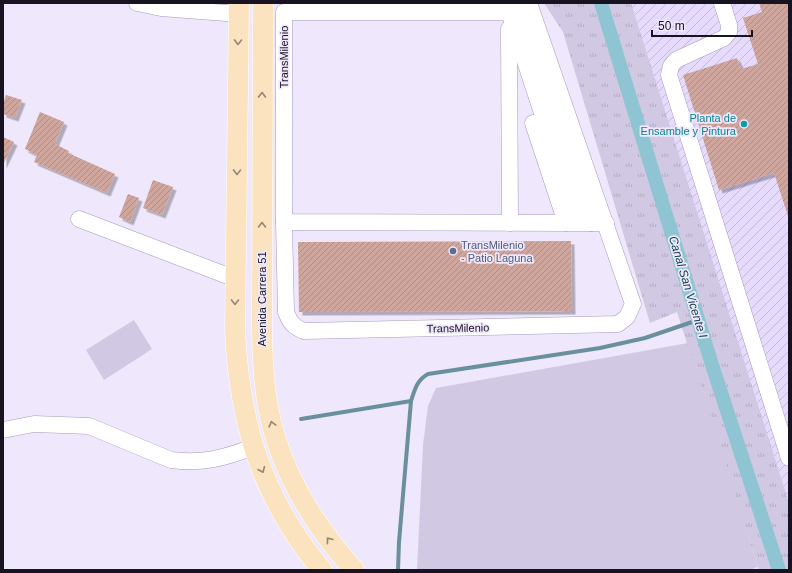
<svg xmlns="http://www.w3.org/2000/svg" width="792" height="573" viewBox="0 0 792 573" font-family="Arial,sans-serif">
	<defs>
		<pattern id="industrial-furrows" width="10" height="10" patternUnits="userSpaceOnUse"><rect width="10" height="10" fill="#e7dbfd"/><path d="M-1 1l2-2M0 10L10 0M9 11l2-2" fill="none" stroke="#c5bbd9"/></pattern>
		<pattern id="grass-tufts" width="24" height="20" patternUnits="userSpaceOnUse"><rect width="24" height="20" fill="#d1c8e3"/><path d="M3 7l-1-3M5 7V3M7 7l1-3M15 17l-1-3M17 17v-4M19 17l1-3" fill="none" stroke="#b3abc2"/></pattern>
		<pattern id="building-hatch" width="6" height="6" patternUnits="userSpaceOnUse"><rect width="6" height="6" fill="#cea69d"/><path d="M-1 1l2-2M0 6l6-6M5 7l2-2" fill="none" stroke="#b08e87"/></pattern>
		<filter id="shadow"><feDropShadow dx="3.5" dy="3.5" stdDeviation="0" flood-color="#0004"/></filter>
	</defs>
	<rect width="100%" height="100%" fill="#efe7fc"/>
	<path fill="url(#industrial-furrows)" d="M628 3H789V527Z"/>
	<path fill="url(#grass-tufts)" d="M544 3H631L789 503V570H759L677 312 650 323 563 32Z"/>
	<g fill="#d1c8e3">
		<path d="M134 320 152 349 104 380 86 350Z"/>
		<path d="M688 343 758 567 749 570H417L423 445 428 406 436 388Z"/>
	</g>
	<g fill="none" stroke-linecap="round" stroke-linejoin="round">
		<g stroke="#6b909d" stroke-width="4">
			<path d="M301 419 411 401"/>
			<path d="M398 570 399 542 411 401C415 389 417 380 428 374L600 348 645 338 698 320"/>
		</g>
		<path stroke="#8fc5d3" stroke-width="14" d="M601 3 713 368 779 570"/>
	</g>
	<g fill="url(#building-hatch)" filter="url(#shadow)">
		<path d="M759 3H789V219L774 173 719 190 683 75 737 58 741 69 758 64 743 18 762 12Z"/>
		<path d="M6 95 22 100 15 118 3 114V104Z"/>
		<path d="M40 112 64 122 55 144 69 151 68 153 115 174 107 193 34 162 37 155 25 149Z"/>
		<path d="M3 137 14 142 3 165Z"/>
		<path d="M153 180 173 187 162 215 143 208Z"/>
		<path d="M128 194 139 198 130 222 119 217Z"/>
		<path d="M571 241 572 311 299 312 298 242Z"/>
	</g>
	<g fill="none" stroke-linecap="round" stroke-linejoin="round">
		<g stroke="#a69abb" stroke-width="17">
			<g id="minor">
				<path d="M137 3 161 8 239 14"/>
				<path d="M517 3 592 223"/>
				<path d="M722 3 729 25V32L724 38 676 60 671 66 669 75 789 458"/>
				<path d="M509 29 510 223"/>
				<path d="M533 123 566 223"/>
				<path d="M79 219 236 279"/>
				<path d="M284 222 286 312C290 322 293 327 304 331L618 324 627 317 633 304 529 3"/>
				<path d="M578 223 509 12H284V222L578 223H606"/>
				<path d="M3 430 34 424 89 426 171 460C202 464 225 458 253 447"/>
			</g>
		</g>
		<g stroke="#fff" stroke-width="21">
			<g id="major">
				<path d="M239 3 235 330C239 422 262 499 322 570"/>
				<path d="M263 3 262 324C262 352 263 379 268 407 279 468 313 524 354 570"/>
			</g>
		</g>
		<use href="#minor" stroke="#fff" stroke-width="16"/>
		<use href="#major" stroke="#fae3be" stroke-width="20"/>
	</g>
	<defs><path id="oneway-chevron" d="M-2-3.5L2.5 0L-2 3.5" fill="none" stroke-width="1.6" stroke-linecap="round" stroke-linejoin="round"/></defs>
	<g stroke="#948577">
		<use href="#oneway-chevron" transform="translate(238 42) rotate(91)"/>
		<use href="#oneway-chevron" transform="translate(262 95) rotate(-90)"/>
		<use href="#oneway-chevron" transform="translate(237 172) rotate(91)"/>
		<use href="#oneway-chevron" transform="translate(262 225) rotate(-90)"/>
		<use href="#oneway-chevron" transform="translate(235 302) rotate(91)"/>
		<use href="#oneway-chevron" transform="translate(272 424) rotate(-105)"/>
		<use href="#oneway-chevron" transform="translate(262 470) rotate(67)"/>
		<use href="#oneway-chevron" transform="translate(329 540) rotate(-128)"/>
	</g>
	<circle fill="#0f9aa8" stroke="#efe7fc" stroke-width="1.5" cx="744" cy="124" r="4"/>
	<circle fill="#5c6f8a" stroke="#efe7fc" stroke-width="1.5" cx="453" cy="251" r="4"/>
	<g text-anchor="middle" stroke-width="3.5" stroke-linejoin="round" paint-order="stroke">
		<g font-size="11" fill="#181320" stroke="#efe7fc">
			<text transform="translate(284 57) rotate(-90)" y="4">TransMilenio</text>
			<text transform="translate(262 299) rotate(-90)" y="4">Avenida Carrera 51</text>
			<text transform="translate(458 328) rotate(-1)" y="4">TransMilenio</text>
		</g>
		<g font-size="11" fill="#0d838f" stroke="#efe7fc" text-anchor="end">
			<text x="736" y="122">Planta de<tspan x="736" dy="13">Ensamble y Pintura</tspan></text>
		</g>
		<g font-size="11" fill="#4e5e75" stroke="#efe7fc" text-anchor="start">
			<text x="461" y="249">TransMilenio<tspan x="461" dy="13">- Patio Laguna</tspan></text>
		</g>
		<g font-size="12" font-style="italic" fill="#11424d" stroke="#efe7fc">
			<text transform="translate(688 287) rotate(73)" y="4">Canal San Vicente I</text>
		</g>
	</g>
	<rect width="792" height="573" fill="none" stroke="#181320" stroke-width="8"/>
	<path d="M652 30v6h100v-6" fill="none" stroke="#181320" stroke-width="2"/>
	<text x="658" y="30" font-size="12" fill="#181320" stroke="#efe7fc" stroke-width="3" paint-order="stroke">50 m</text>
</svg>
